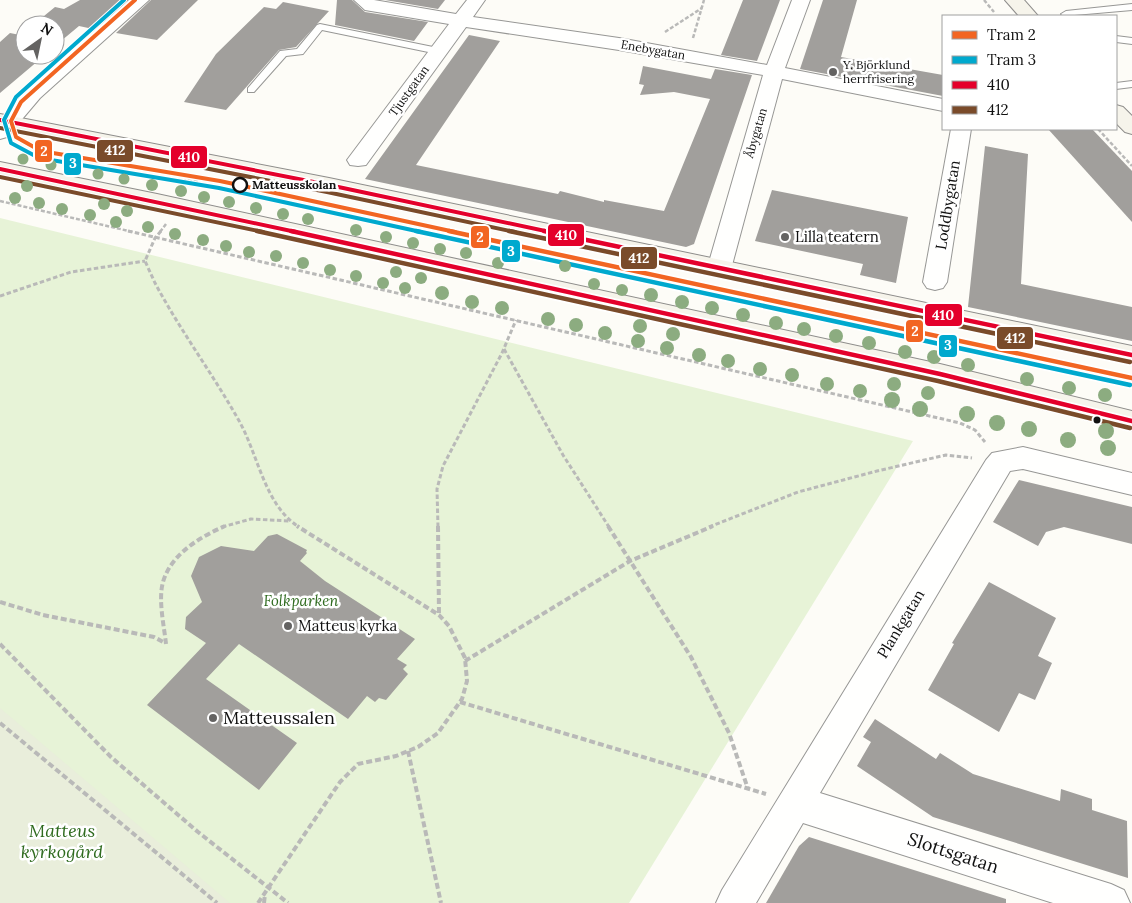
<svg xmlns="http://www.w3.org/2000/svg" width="1132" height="903" viewBox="0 0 1132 903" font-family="Lora,serif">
	<rect width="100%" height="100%" fill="#fdfcf7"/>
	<path fill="#e7f3d7" d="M0 218 913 441 629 903H0Z"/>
	<path fill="#e9eedb" d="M0 708 230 903H0Z"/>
	<g fill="#a19f9c">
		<path d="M80 0H126L93 29 79 26 55 46V25H33L55 7 64 9Z"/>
		<path d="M151 0H198L157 40 116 33Z"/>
		<path d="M337 0H352L365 12 428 22 414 41 335 25Z"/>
		<path d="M385 0H445L438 9Z"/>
		<path d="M743 0H780L757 61 721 55Z"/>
		<path d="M823 0H857L841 57 943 75V96L800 69Z"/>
		<path d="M283 2 329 11 296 47 279 50 226 110 184 102 216 54 264 7 276 9Z"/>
		<path d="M25 31V55H45L0 93V42L10 33 20 35Z"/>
		<path d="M469 35 500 41 416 165 558 194 560 191 604 202V200L664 211 710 99 674 92 640 95 644 85 639 84 643 66 711 79 715 69 752 75 694 244 686 247 365 179Z"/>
		<path d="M1048 129H1092L1132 171V222Z"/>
		<path d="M985 146 1028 154 1021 284 1132 307V341L968 307Z"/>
		<path d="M772 190 908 217 896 283 860 275 863 264 755 241Z"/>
		<path d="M1019 480 1132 507V544L1064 527 1046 532 1038 546 993 522Z"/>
		<path d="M277 534 307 550 306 552 307 553 300 561 325 581 415 639 397 659 407 665 403 669 408 674 386 700 379 698 375 702 367 696 348 719 239 644 206 679 297 743 259 790 147 705 206 643 185 629 186 617 202 602 191 576 199 557 221 546 254 551 268 536Z"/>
		<path d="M989 582 1056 618 1038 656 1052 663 1035 700 1019 693 999 732 928 690 954 644 952 643Z"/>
		<path d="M875 719 936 759 940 753 973 774 1060 801 1061 789 1092 799V810L1127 821 1128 878 933 817 857 766 871 742 863 737Z"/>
		<path d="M809 837 1006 899V903H766L799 846Z"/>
	</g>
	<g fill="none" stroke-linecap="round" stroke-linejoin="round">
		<g stroke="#979795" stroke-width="2">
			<g id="service">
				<path d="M1132 4V10L1063 16 1061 14 1066 11Z"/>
				<path d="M320 24 438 48 443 51 438 54 322 30 303 54 286 56 254 92H248V88L280 51 297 49 317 25Z"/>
				<path d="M1116 36 1132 38V44L1116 42Z"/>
				<path d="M1132 81V87L1116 89V83Z"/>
			</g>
		</g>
		<g stroke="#979795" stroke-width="2">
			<g id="minor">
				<path d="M129 0H149L40 98 7 137 0 139V120L26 90Z"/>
				<path d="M354 0H374L456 14 467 0H485L473 17 619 38 767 65 792 0H810L785 68 943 99V111L782 79 731 269 727 275 719 277 711 275 707 269 763 75 619 50 466 27 366 165 358 166 350 165 347 160 449 24 365 10Z"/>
				<path d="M951 129H971L947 282 943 288 935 290 927 288 923 282Z"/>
				<path d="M1023 447 1132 473V495L1023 469 1010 471 820 793 1111 884 1124 890 1130 903H1053L803 823 756 903H716L722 890 986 460 992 453Z"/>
			</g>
		</g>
		<g stroke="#8e8d8b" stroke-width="2">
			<g id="secondary">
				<path d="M1005 0H1024L1038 16H1019Z"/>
				<path d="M1116 105 1123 107 1132 116V134L1125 132 1116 123Z"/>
				<path d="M0 114 329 178 1132 346V364L329 192 0 126Z"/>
				<path d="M0 162 157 194 940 364 1132 411V431L940 384 157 208 0 176Z"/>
			</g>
		</g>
		<g stroke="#b9b9b8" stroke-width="2.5" stroke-dasharray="4 2" stroke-linecap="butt">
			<path d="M984 0 994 12"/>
			<path d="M665 32 702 8"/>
			<path d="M693 38 704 0"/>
			<path d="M1098 129 1132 166"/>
			<path d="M146 176 198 182"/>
			<path d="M0 201 133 232"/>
			<path d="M160 232 166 224"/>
		</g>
		<g stroke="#b9b9b8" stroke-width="3" stroke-dasharray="4.5 2.5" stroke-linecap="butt">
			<path d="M128 231 960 423 975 430 985 442"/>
			<path d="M161 231 155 238 145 261 155 283C180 330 212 373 238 419 258 453 264 505 299 527"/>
			<path d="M0 296 71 272 145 261"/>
			<path d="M504 349 563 455 609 527"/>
			<path d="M222 527 251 519 289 521"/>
			<path d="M438 527 437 489 443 466 502 353 516 320"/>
			<path d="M709 527 798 492 877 471 946 455 972 458"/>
		</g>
		<g stroke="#b9b9b8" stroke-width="4" stroke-dasharray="6 3" stroke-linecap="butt">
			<path d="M438 526 439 615"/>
			<path d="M608 526 691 657 729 733 748 789"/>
			<path d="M0 602 43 615 154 637 165 643"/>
			<path d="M0 644 111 757 198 832 288 903"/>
			<path d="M166 644C164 625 158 600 163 582 171 554 200 537 225 526"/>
			<path d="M465 661 630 561 713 526"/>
			<path d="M460 702 766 794"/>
			<path d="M0 723 217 903"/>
			<path d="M408 751 441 903"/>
			<path d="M258 903 340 782 358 764 396 756 418 747 438 733 462 699 467 681 465 658 449 626 439 615 297 526"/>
			<path d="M264 903 265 894"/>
		</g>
		<use href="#service" fill="#fffffe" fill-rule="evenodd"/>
		<use href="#minor" fill="#fffffe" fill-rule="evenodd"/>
		<use href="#secondary" fill="#f6f4eb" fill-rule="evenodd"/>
		<g stroke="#fff" stroke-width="6">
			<g id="bus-1-far1">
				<path d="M0 120 329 185 550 232"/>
				<path d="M0 169 296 232"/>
			</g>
		</g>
		<g stroke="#fff" stroke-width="8">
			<g id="bus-1">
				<path d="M291 231 940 374 1132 421"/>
				<path d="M544 231 1132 355"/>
			</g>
		</g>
		<g stroke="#fff" stroke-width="6">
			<g id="bus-2-far1">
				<path d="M0 128 327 192 515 232"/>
				<path d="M0 177 263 232"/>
			</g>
		</g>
		<g stroke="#fff" stroke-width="8">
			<g id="bus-2">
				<path d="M257 231 938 381 1130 428"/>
				<path d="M509 231 1130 362"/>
			</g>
		</g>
		<use href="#bus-1-far1" stroke="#e4002b" stroke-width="4"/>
		<use href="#bus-1" stroke="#e4002b" stroke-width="4.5"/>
		<use href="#bus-2-far1" stroke="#7a4b2a" stroke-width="4"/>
		<use href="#bus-2" stroke="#7a4b2a" stroke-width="4.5"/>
		<g stroke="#fff" stroke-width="6">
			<path id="tram-1-far1" d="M135 0 21 102 11 121 16 137 41 151 220 181 455 232"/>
		</g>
		<g stroke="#fff" stroke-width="8">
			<path id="tram-1" d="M449 231 1132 378"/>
		</g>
		<g stroke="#fff" stroke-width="6">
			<path id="tram-2-far1" d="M124 0 16 97 4 120 11 143 39 158 219 188 421 232"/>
		</g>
		<g stroke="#fff" stroke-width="8">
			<path id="tram-2" d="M416 231 1130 385"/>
		</g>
		<use href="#tram-1-far1" stroke="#f26522" stroke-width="4"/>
		<use href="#tram-1" stroke="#f26522" stroke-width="4.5"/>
		<use href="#tram-2-far1" stroke="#00a9ce" stroke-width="4"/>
		<use href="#tram-2" stroke="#00a9ce" stroke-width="4.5"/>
	</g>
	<g fill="#8cac80">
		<circle cx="23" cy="159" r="5.5"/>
		<circle cx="51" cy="165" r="5.5"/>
		<circle cx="75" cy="169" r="5.5"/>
		<circle cx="98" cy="174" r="5.5"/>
		<circle cx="124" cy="179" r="5.5"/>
		<circle cx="152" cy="185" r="6"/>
		<circle cx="27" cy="186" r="6"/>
		<circle cx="181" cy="191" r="6"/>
		<circle cx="204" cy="197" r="6"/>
		<circle cx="15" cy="198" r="6"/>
		<circle cx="229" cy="202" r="6"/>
		<circle cx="39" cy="203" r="6"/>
		<circle cx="104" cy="204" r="6"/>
		<circle cx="256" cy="208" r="6"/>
		<circle cx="62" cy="209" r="6"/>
		<circle cx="127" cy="211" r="6"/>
		<circle cx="283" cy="214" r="6"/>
		<circle cx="90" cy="215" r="6"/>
		<circle cx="308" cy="219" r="6"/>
		<circle cx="116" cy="222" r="6"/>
		<circle cx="148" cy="227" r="6"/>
		<circle cx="356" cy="230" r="6"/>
		<circle cx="175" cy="234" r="6"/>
		<circle cx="386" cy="237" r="6"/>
		<circle cx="203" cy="240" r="6"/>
		<circle cx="413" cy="243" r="6"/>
		<circle cx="226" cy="246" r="6"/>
		<circle cx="440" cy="249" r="6"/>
		<circle cx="249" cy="252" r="6"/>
		<circle cx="466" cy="253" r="6"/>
		<circle cx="276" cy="256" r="6"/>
		<circle cx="303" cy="263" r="6"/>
		<circle cx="498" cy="263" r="6"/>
		<circle cx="565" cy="266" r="6"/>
		<circle cx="330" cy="270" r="6"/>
		<circle cx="396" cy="272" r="6"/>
		<circle cx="356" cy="276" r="6"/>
		<circle cx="421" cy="278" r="6"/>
		<circle cx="383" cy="283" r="6"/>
		<circle cx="594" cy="284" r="6"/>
		<circle cx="405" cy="288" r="6"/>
		<circle cx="622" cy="290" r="6"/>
		<circle cx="442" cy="293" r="7"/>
		<circle cx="651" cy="295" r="7"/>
		<circle cx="472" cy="302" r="7"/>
		<circle cx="682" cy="302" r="7"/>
		<circle cx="502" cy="308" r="7"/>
		<circle cx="712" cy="308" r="7"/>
		<circle cx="743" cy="315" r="7"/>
		<circle cx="548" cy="319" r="7"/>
		<circle cx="776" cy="323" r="7"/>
		<circle cx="576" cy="325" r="7"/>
		<circle cx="640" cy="326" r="7"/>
		<circle cx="804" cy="329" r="7"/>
		<circle cx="605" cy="333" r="7"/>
		<circle cx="673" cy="334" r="7"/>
		<circle cx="836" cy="336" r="7"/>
		<circle cx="638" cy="341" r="7"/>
		<circle cx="869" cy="343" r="7"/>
		<circle cx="667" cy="348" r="7"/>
		<circle cx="905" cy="352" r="7"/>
		<circle cx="699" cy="355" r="7"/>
		<circle cx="934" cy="357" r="7"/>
		<circle cx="728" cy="361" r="7"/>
		<circle cx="968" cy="365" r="7"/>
		<circle cx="760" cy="369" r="7"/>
		<circle cx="792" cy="375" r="7"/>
		<circle cx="1027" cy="379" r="7"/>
		<circle cx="827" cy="384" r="7"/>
		<circle cx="894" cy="384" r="7"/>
		<circle cx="1069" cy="388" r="7"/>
		<circle cx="860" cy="391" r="7"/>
		<circle cx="928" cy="393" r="7"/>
		<circle cx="1105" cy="395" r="7"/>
		<circle cx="892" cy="400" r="8"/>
		<circle cx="920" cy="409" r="8"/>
		<circle cx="967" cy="414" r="8"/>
		<circle cx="997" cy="423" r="8"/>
		<circle cx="1029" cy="429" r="8"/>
		<circle cx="1106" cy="431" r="8"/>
		<circle cx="1068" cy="440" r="8"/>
		<circle cx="1108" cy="448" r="8"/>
	</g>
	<g fill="#646362" stroke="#fff" stroke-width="2">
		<circle cx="833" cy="72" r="5"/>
		<circle cx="785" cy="237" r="5"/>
		<circle cx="288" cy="626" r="5"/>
		<circle cx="213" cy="718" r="5"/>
	</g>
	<circle fill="#fff" stroke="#111" stroke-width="2.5" cx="240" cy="185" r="7"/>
	<circle fill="#111" stroke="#fff" stroke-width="2" cx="1097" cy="420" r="4.5"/>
	<g text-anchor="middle" stroke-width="5" stroke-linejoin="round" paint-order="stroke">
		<g font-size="12" fill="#111" stroke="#fff">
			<text transform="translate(653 50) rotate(10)" y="4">Enebygatan</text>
			<text transform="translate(409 91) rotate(-54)" y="4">Tjustgatan</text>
			<text transform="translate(756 133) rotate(-74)" y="4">Åbygatan</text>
		</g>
		<g font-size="12" fill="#111" stroke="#fff" text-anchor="start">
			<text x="843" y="69">Y. Björklund<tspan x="843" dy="14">herrfrisering</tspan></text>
		</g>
		<g font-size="12" font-weight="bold" fill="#111" stroke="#fff" text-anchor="start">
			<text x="252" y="189">Matteusskolan</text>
		</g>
		<g font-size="15" fill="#111" stroke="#fff">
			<text transform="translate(948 205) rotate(-81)" y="5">Loddbygatan</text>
			<text transform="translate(901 624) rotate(-59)" y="5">Plankgatan</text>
		</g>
		<g font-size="15" fill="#111" stroke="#fff" text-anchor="start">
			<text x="795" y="242">Lilla teatern</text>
			<text x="298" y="631">Matteus kyrka</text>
		</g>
		<g font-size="15" font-style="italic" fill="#2f6b1f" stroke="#fff">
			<text x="301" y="606">Folkparken</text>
		</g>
		<g font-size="18" fill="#111" stroke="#fff" text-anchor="start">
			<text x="223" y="724">Matteussalen</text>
		</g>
		<g font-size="18" font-style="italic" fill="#2f6b1f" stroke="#fff">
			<text x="62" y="837">Matteus<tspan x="62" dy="21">kyrkogård</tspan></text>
		</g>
		<g font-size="18" fill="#111" stroke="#fff">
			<text transform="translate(953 853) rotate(18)" y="6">Slottsgatan</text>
		</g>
	</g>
	<g stroke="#fff" stroke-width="2">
		<rect x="96" y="139" width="38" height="24" rx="5" fill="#7a4b2a"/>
		<rect x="34" y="139" width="19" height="24" rx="5" fill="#f26522"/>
		<rect x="170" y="145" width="38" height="24" rx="5" fill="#e4002b"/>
		<rect x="63" y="152" width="19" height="24" rx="5" fill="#00a9ce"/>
		<rect x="547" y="223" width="38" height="24" rx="5" fill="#e4002b"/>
		<rect x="470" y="225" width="20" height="24" rx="5" fill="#f26522"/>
		<rect x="501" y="239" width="20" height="24" rx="5" fill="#00a9ce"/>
		<rect x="620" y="246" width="38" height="24" rx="5" fill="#7a4b2a"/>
		<rect x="924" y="303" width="39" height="24" rx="5" fill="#e4002b"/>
		<rect x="905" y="319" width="19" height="24" rx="5" fill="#f26522"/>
		<rect x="996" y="326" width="38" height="24" rx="5" fill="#7a4b2a"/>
		<rect x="938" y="334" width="20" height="24" rx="5" fill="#00a9ce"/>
	</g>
	<g font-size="14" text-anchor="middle" font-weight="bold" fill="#fff">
		<text x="115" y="155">412</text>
		<text x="44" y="156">2</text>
		<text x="189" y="162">410</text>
		<text x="73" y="168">3</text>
		<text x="566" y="240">410</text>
		<text x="480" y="242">2</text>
		<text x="511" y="256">3</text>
		<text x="639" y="263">412</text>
		<text x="943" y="320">410</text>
		<text x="915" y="336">2</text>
		<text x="1015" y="343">412</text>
		<text x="948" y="350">3</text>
	</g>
	<rect x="942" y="15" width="175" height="115" fill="#ffffff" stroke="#a0a0a0"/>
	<rect x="952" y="31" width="25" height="8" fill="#f26522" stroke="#a0a0a0"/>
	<text x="987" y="40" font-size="15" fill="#111111">Tram 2</text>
	<rect x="952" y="56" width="25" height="8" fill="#00a9ce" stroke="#a0a0a0"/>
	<text x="987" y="65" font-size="15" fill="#111111">Tram 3</text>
	<rect x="952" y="81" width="25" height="8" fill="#e4002b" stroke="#a0a0a0"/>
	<text x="987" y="90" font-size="15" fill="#111111">410</text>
	<rect x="952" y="106" width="25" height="8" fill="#7a4b2a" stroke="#a0a0a0"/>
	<text x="987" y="115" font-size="15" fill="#111111">412</text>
	<g transform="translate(40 40) rotate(33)"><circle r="24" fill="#ffffff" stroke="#a0a0a0"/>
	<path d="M0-4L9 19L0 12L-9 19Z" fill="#646362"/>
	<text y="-8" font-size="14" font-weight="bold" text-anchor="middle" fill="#111111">N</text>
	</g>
</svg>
